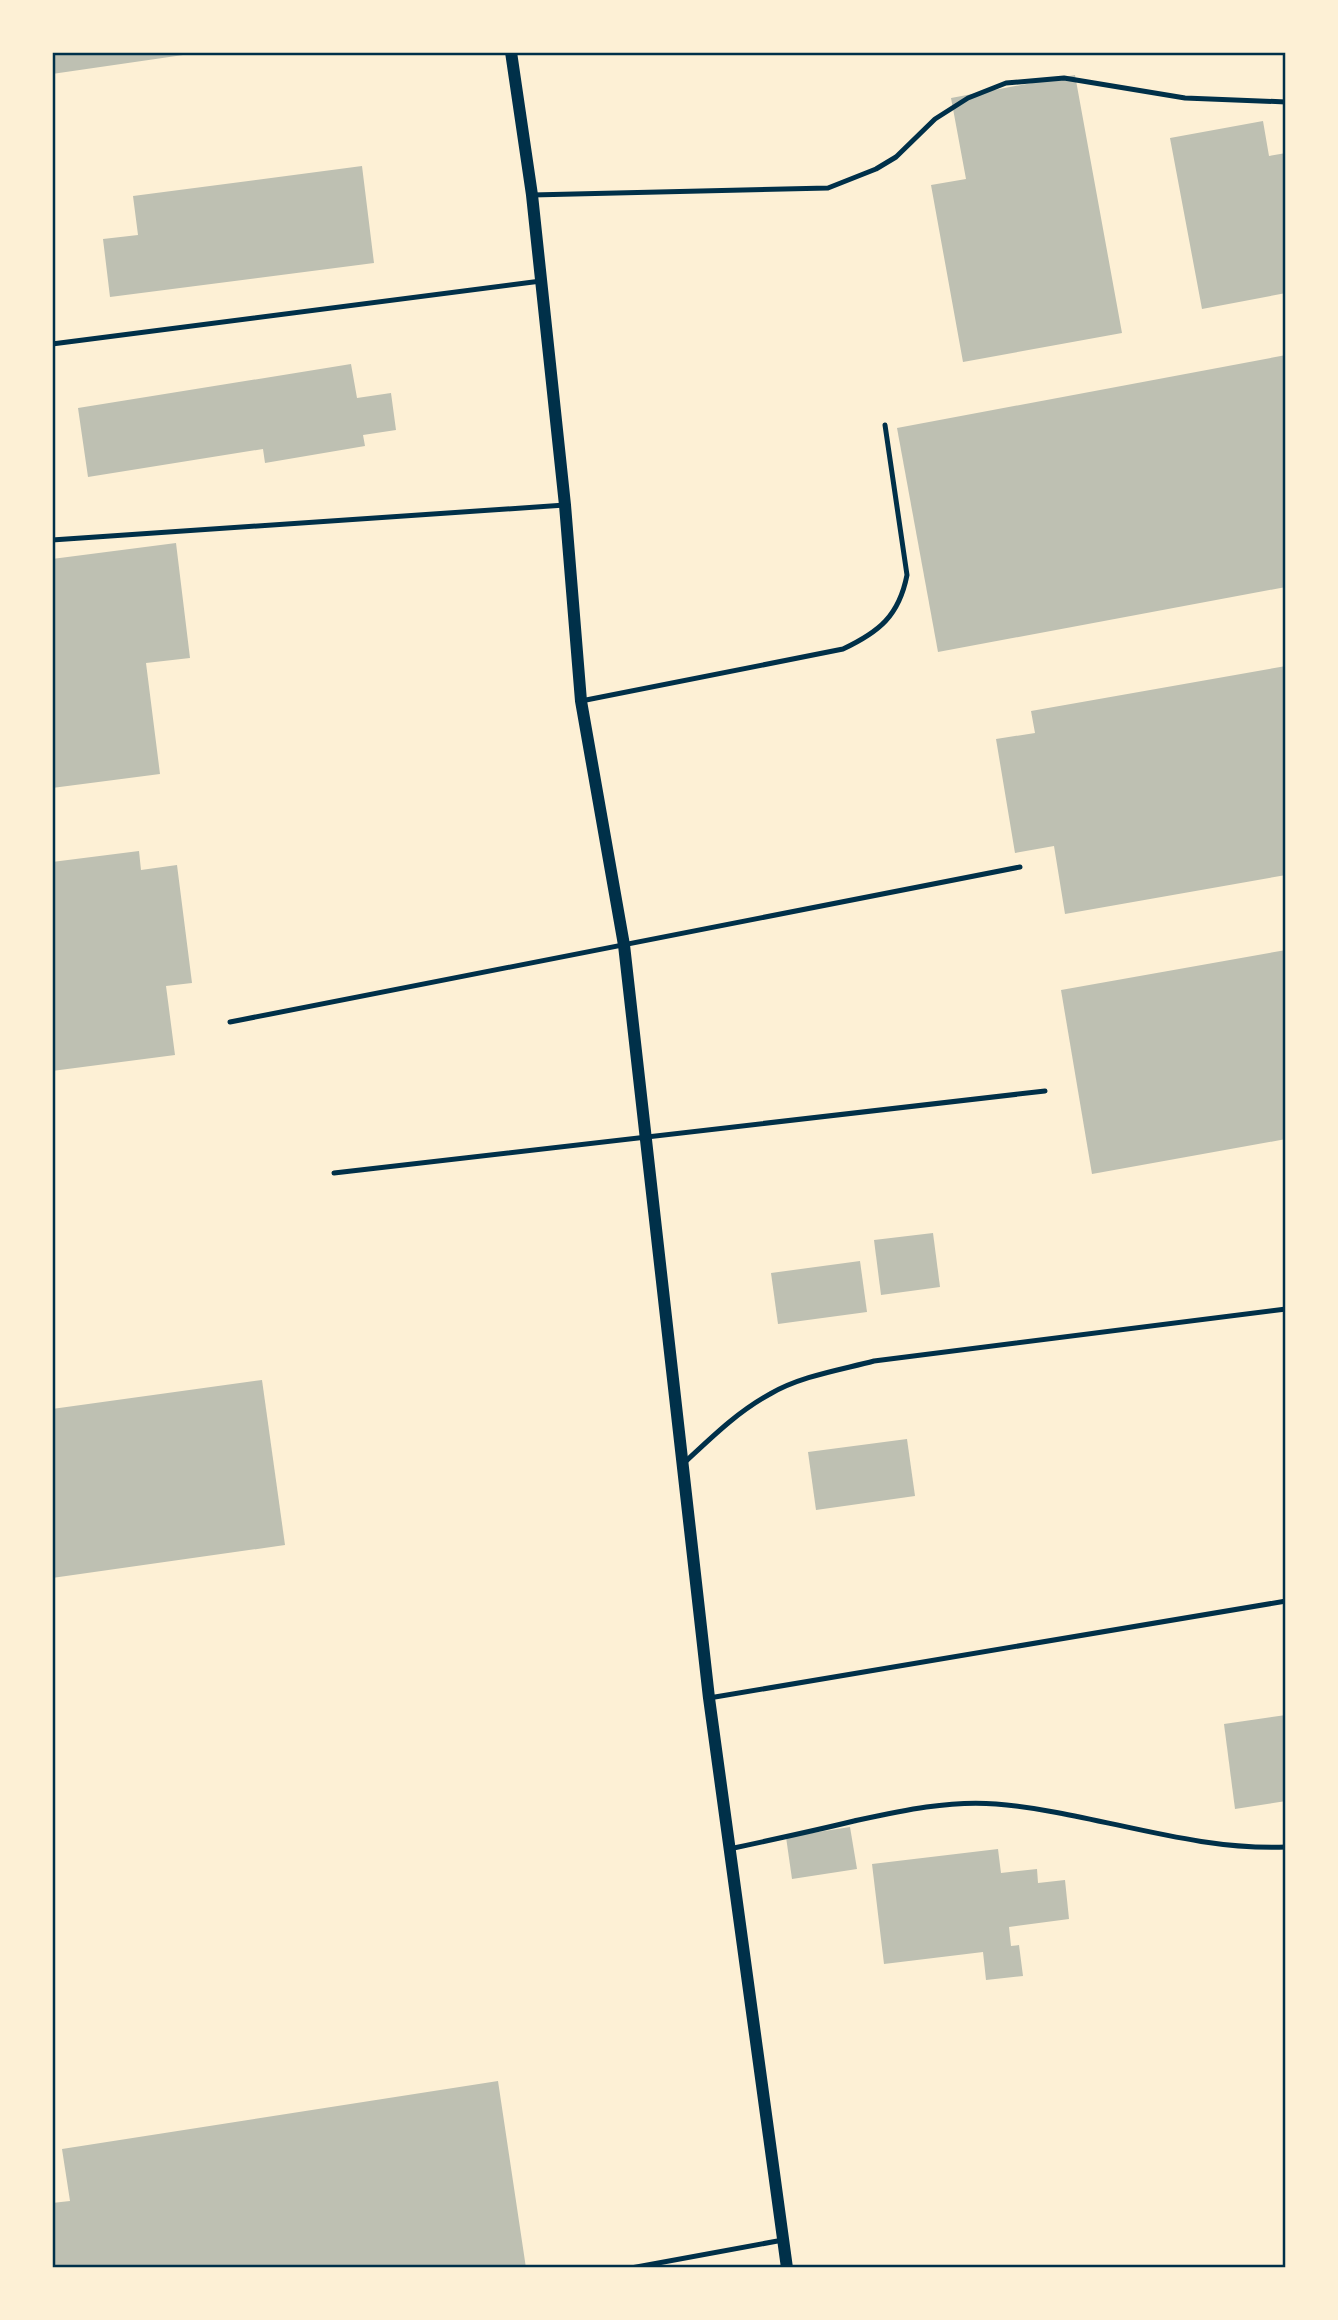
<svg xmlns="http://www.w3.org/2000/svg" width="1338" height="2320" viewBox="0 0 1338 2320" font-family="'Titillium Web',sans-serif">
	<rect width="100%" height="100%" fill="#fdf0d5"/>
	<g fill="#bec0b2">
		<path d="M52 52H190V54L52 74Z"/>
		<path d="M1075 75 1122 333 963 362 931 185 966 179 951 98Z"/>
		<path d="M1263 121 1269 156 1286 153V293L1202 309 1170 138Z"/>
		<path d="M362 166 374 263 110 297 103 239 138 235 133 196Z"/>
		<path d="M1286 355V587L938 652 897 428Z"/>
		<path d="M351 364 357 398 391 393 396 430 363 435 365 446 265 463 263 449 88 477 78 408Z"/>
		<path d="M176 543 190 658 146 663 160 774 52 788V559Z"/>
		<path d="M1286 666V875L1065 914 1054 846 1015 853 996 739 1035 733 1031 711Z"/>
		<path d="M139 851 141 870 177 865 192 983 166 986 175 1055 52 1071V862Z"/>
		<path d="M1286 950V1139L1092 1174 1061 990Z"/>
		<path d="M933 1233 940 1287 881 1295 874 1240Z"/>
		<path d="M860 1261 867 1312 778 1324 771 1273Z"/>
		<path d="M262 1380 285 1545 52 1578V1409Z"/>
		<path d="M907 1439 915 1496 816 1510 808 1452Z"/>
		<path d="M1286 1715V1801L1235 1809 1224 1724Z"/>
		<path d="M850 1827 857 1869 792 1879 786 1837Z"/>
		<path d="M998 1849 1001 1873 1037 1869 1038 1883 1065 1880 1069 1919 1009 1927 1011 1946 1019 1945 1023 1976 986 1980 983 1952 884 1964 872 1864Z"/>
		<path d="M498 2081 526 2268H52V2203L70 2201 62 2149Z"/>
	</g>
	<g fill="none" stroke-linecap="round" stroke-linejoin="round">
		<g stroke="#003049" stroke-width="5">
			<path d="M532 195 828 188 876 169 896 157 935 119 968 98 1006 83 1064 78 1185 98 1286 102"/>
			<path d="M52 344 541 281"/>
			<path d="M52 540 565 505"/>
			<path d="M581 701 843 649C879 632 899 616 907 575L885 425"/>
			<path d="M230 1022 1020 867"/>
			<path d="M334 1173 1045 1091"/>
			<path d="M684 1463C711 1438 737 1412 770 1394 801 1376 840 1370 874 1361L1286 1309"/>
			<path d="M709 1698 1286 1601"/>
			<path d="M729 1849C771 1840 813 1831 854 1821 900 1811 949 1800 996 1804 1093 1812 1188 1851 1286 1847"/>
			<path d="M631 2268 783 2240"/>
		</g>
		<path stroke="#003049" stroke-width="12" d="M511 52 532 195 565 505 581 701 624 945 709 1698 787 2268"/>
	</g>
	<rect width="1338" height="2320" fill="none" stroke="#fdf0d5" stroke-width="108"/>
	<rect x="54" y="54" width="1230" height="2212" fill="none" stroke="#003049" stroke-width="2.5"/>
</svg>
